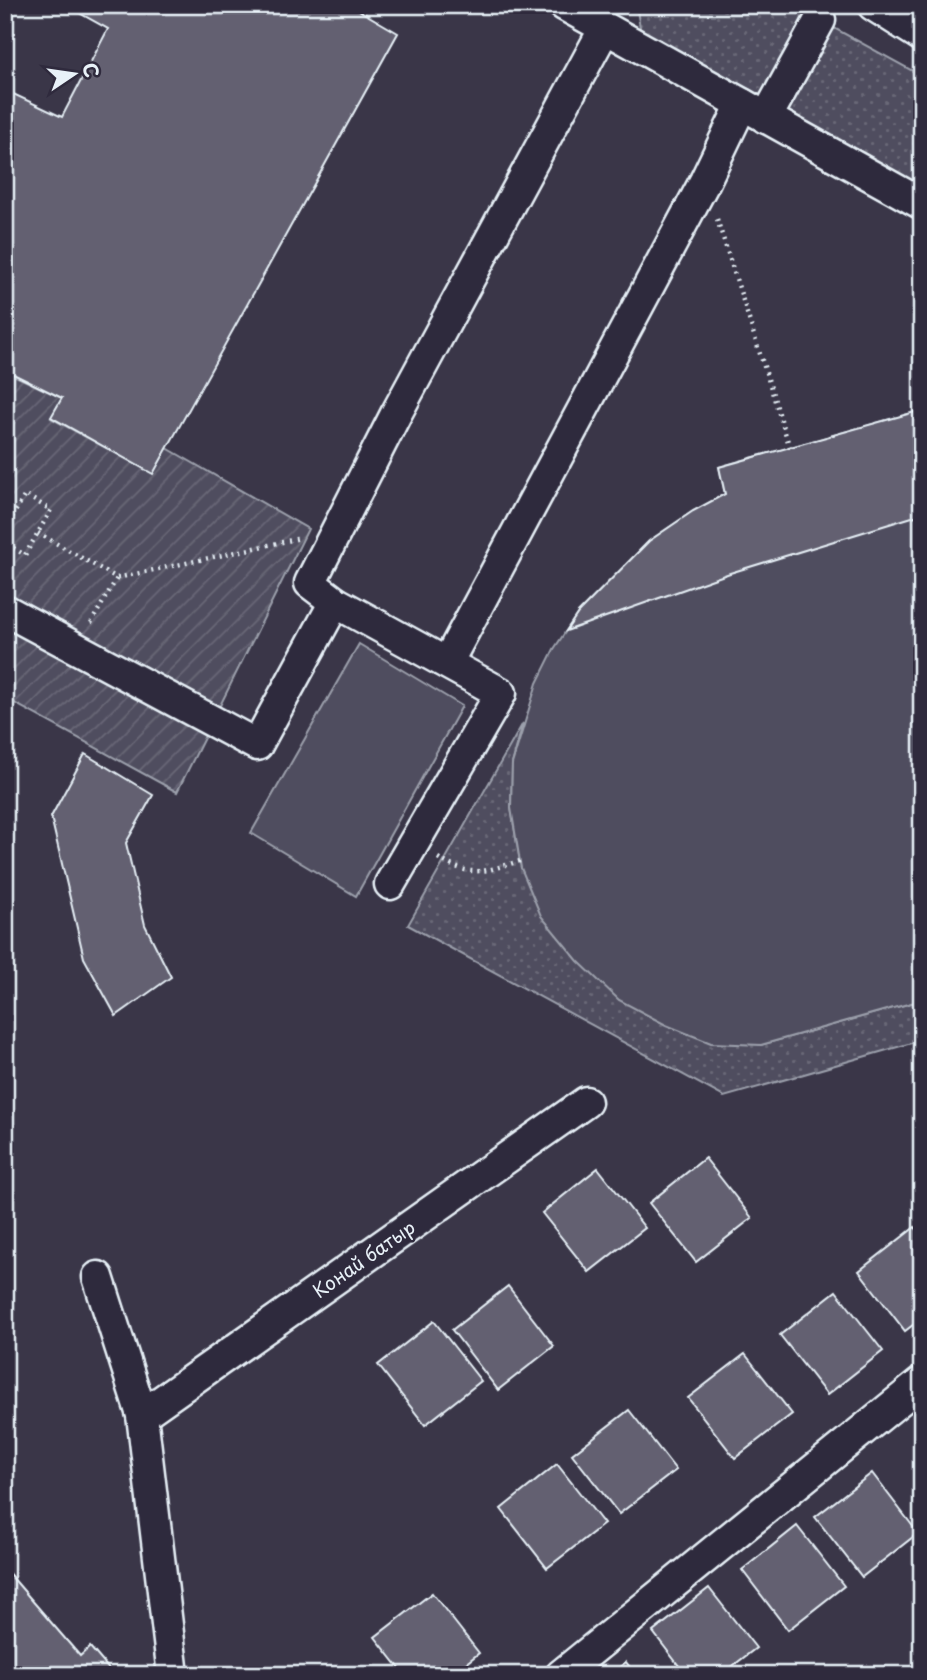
<svg xmlns="http://www.w3.org/2000/svg" width="927" height="1680" viewBox="0 0 927 1680" font-family="'Playpen Sans',sans-serif">
	<defs>
		<pattern id="grass-dots" width="8" height="8" patternUnits="userSpaceOnUse" patternTransform="scale(1.75)"><rect width="8" height="8" fill="#504e5f"/><path d="M2 2h.1M6 6h.1" fill="none" stroke="#696877" stroke-width="1.8" stroke-linecap="round"/></pattern>
		<pattern id="garden-furrows" width="10" height="10" patternUnits="userSpaceOnUse" patternTransform="scale(1.75)"><rect width="10" height="10" fill="#504e5f"/><path d="M-1 1l2-2M0 10L10 0M9 11l2-2" fill="none" stroke="#696877"/></pattern>
	</defs>
	<rect width="100%" height="100%" fill="#3a3648"/>
	<filter id="ink" filterUnits="userSpaceOnUse"><feTurbulence type="fractalNoise" baseFrequency=".0143" numOctaves="2"/><feDisplacementMap in="SourceGraphic" scale="14" xChannelSelector="R" yChannelSelector="G"/><feConvolveMatrix kernelMatrix="1 2 1 2 8 2 1 2 1" color-interpolation-filters="sRGB"/></filter>
	<g filter="url(#ink)">
		<g fill="url(#grass-dots)" stroke="#9ca0ac" stroke-width="2">
			<path d="M636 5H792L922 76V189L641 33Z"/>
			<path d="M523 723 512 764 511 808 521 868 761 1045 922 1000V1040L724 1097 408 925Z"/>
		</g>
		<g fill="#504e5f" stroke="#9ca0ac" stroke-width="2">
			<path d="M922 410V1000L761 1045 711 1043 666 1025 619 1000 578 961 541 916 521 868 511 808 512 764 537 683 554 649 578 613 649 541 693 511 725 494 719 467Z"/>
			<path d="M359 644 462 706 356 896 251 833Z"/>
		</g>
		<path fill="url(#garden-furrows)" stroke="#9ca0ac" stroke-width="2" d="M5 371 62 398 51 418 152 473 167 448 308 529 177 792 5 698Z"/>
		<g fill="#636171" stroke="#e8f1f8" stroke-width="2">
			<path d="M65 5H350L398 33 153 474 51 417 62 398 5 370V90L62 117 108 29Z"/>
			<path d="M922 410V514L730 573 566 631 578 613 649 541 693 511 725 494 719 467Z"/>
			<path d="M85 754 153 795 126 843 145 925 171 977 116 1016 84 958 51 817Z"/>
			<path d="M705 1158 752 1218 696 1262 649 1203Z"/>
			<path d="M598 1168 645 1228 589 1272 542 1213Z"/>
			<path d="M915 1227 922 1236V1318L905 1331 859 1271Z"/>
			<path d="M508 1286 554 1346 498 1390 452 1330Z"/>
			<path d="M836 1291 883 1351 827 1395 780 1335Z"/>
			<path d="M434 1321 481 1381 425 1425 378 1365Z"/>
			<path d="M745 1354 792 1414 735 1458 688 1398Z"/>
			<path d="M629 1410 676 1470 619 1514 572 1454Z"/>
			<path d="M557 1464 604 1524 547 1568 501 1509Z"/>
			<path d="M872 1473 918 1533 862 1577 815 1517Z"/>
			<path d="M797 1526 844 1586 788 1630 742 1570Z"/>
			<path d="M5 1569 80 1656 90 1647 114 1675H7L5 1673Z"/>
			<path d="M709 1588 756 1648 721 1675H686L653 1632Z"/>
			<path d="M432 1593 479 1653 451 1675H405L375 1637Z"/>
			<path d="M626 1662 636 1675H610Z"/>
		</g>
		<g fill="none" stroke-linecap="round" stroke-linejoin="round">
			<g stroke="#e8f1f8" stroke-width="35">
				<g id="minor">
					<path d="M564 5 922 204"/>
					<path d="M873 5 922 36"/>
					<path d="M766 118 820 20"/>
					<path d="M335 602 310 583 396 414 605 28"/>
					<path d="M5 610 257 745 335 602 501 693 390 884"/>
					<path d="M447 663 705 181 742 104"/>
					<path d="M98 1277 142 1415 173 1675"/>
					<path d="M142 1415 586 1102"/>
					<path d="M561 1675 922 1382"/>
				</g>
			</g>
			<g stroke="#e8f1f8" stroke-width="4.5" stroke-dasharray="2 5" stroke-linecap="butt">
				<path d="M717 219 790 448"/>
				<path d="M5 529 25 495 51 510 25 555 5 543"/>
				<path d="M38 533 117 578 301 538"/>
				<path d="M91 623 117 578"/>
				<path d="M438 858C473 879 484 871 520 861"/>
			</g>
			<use href="#minor" stroke="#2f2a3d" stroke-width="30"/>
		</g>
	</g>
	<g text-anchor="middle" stroke-width="5" stroke-linejoin="round" paint-order="stroke">
		<g font-size="19" fill="#e8f1f8" stroke="#2f2a3d">
			<text transform="translate(364 1259) rotate(-35)" y="7">Конай батыр</text>
		</g>
	</g>
	<rect width="927" height="1680" fill="none" stroke="#2f2a3d" stroke-width="28"/>
	<rect x="14" y="14" width="899" height="1652" fill="none" stroke="#e8f1f8" stroke-width="2.5" filter="url(#ink)"/>
	<g transform="translate(74 74) rotate(77)" stroke="#2f2a3d" stroke-width="5" paint-order="stroke">
	<path d="M0-5L12 26L0 18L-12 26Z" fill="#e8f1f8"/>
	<text y="-10" font-size="19" font-weight="bold" text-anchor="middle" fill="#e8f1f8">С</text>
	</g>
</svg>
